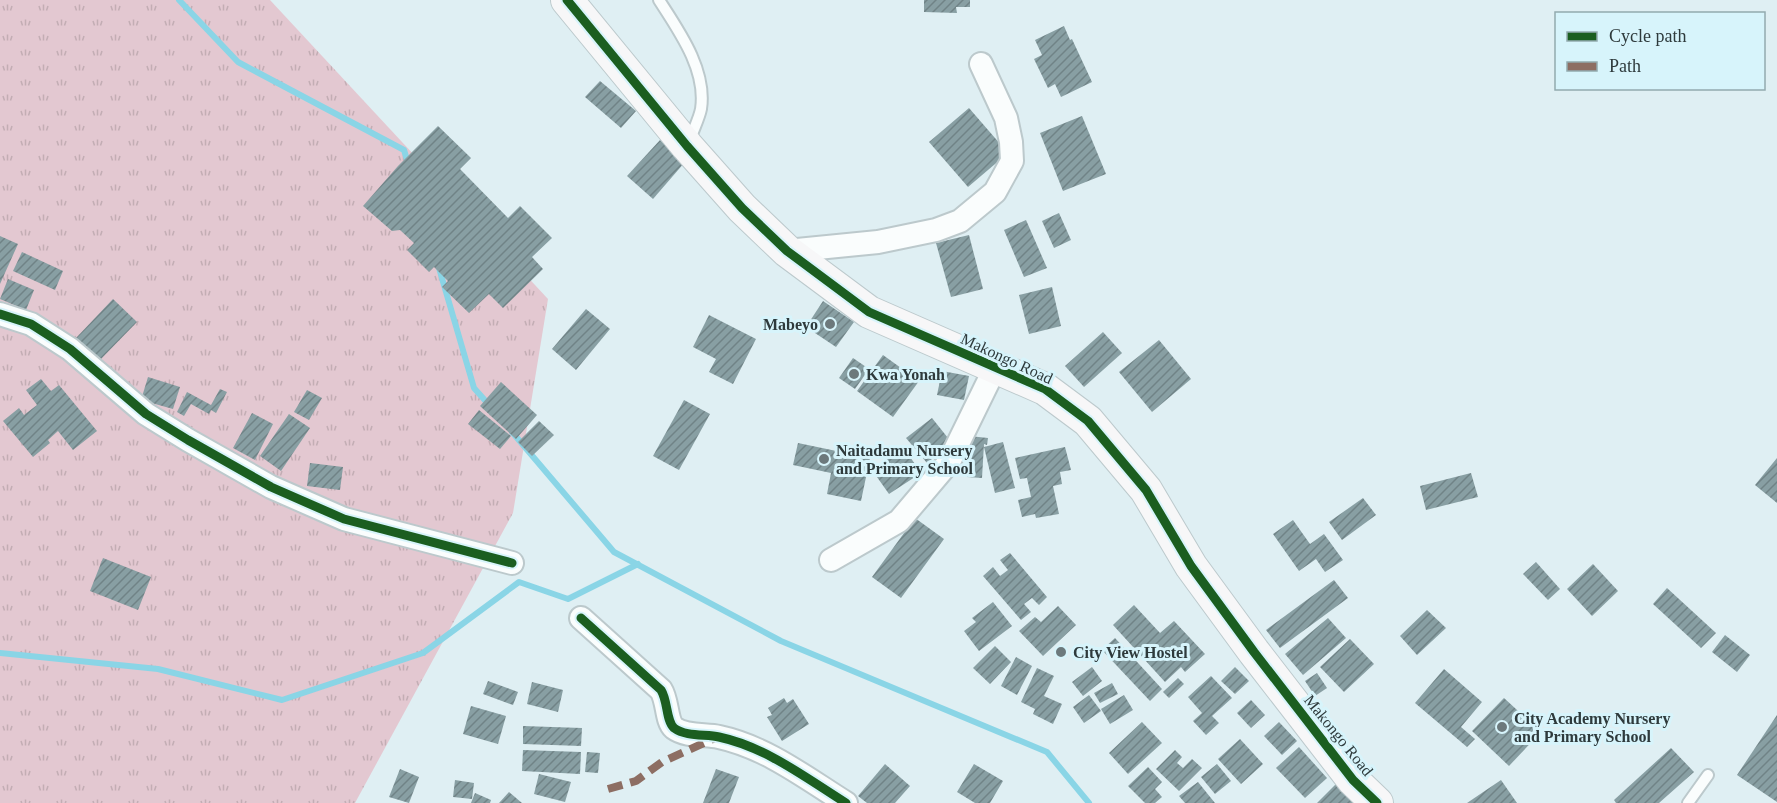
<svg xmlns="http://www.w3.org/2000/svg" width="1777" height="803" viewBox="0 0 1777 803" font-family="Georgia,serif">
	<defs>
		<pattern id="grass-tufts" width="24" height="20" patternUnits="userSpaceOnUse" patternTransform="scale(1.5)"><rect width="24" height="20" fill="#e3c8d1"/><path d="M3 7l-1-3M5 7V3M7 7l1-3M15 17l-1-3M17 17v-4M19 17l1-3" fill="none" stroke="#c3adb4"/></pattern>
		<pattern id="building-hatch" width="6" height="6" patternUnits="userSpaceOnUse" patternTransform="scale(1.5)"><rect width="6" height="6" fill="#889fa3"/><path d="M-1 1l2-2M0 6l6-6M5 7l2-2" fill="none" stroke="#708386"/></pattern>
	</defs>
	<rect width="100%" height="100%" fill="#dfeff3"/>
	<path fill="url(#grass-tufts)" d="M0 0H270L548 299 513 513 355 803H0Z"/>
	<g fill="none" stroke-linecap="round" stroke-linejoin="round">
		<g stroke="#8ad5e6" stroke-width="6">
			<path d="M179 0 238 62 404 150 408 163"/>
			<path d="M439 268 474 388 490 406"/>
			<path d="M512 432 614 552 781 641 1047 752 1089 803"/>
			<path d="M0 653 158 669 282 700 423 653 519 582 568 599 638 564"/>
		</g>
	</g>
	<g fill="url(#building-hatch)">
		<path d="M924 0H970V7H956L957 13 924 12Z"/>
		<path d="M1064 26 1070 40 1072 39 1092 82 1061 97 1055 84 1048 88 1034 59 1042 55 1035 40Z"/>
		<path d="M600 81 636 111 621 128 585 97Z"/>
		<path d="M969 108 1008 153 968 187 929 142Z"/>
		<path d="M1082 116 1106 174 1063 191 1040 133Z"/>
		<path d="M438 126 471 158 460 169 508 218 520 206 552 238 532 257 543 269 503 308 489 294 469 313 442 287 448 281 434 267 429 272 407 250 414 243 400 230 392 231 363 206 398 166Z"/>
		<path d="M660 140 685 162 653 199 627 176Z"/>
		<path d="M1059 213 1071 240 1054 248 1042 221Z"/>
		<path d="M1026 220 1047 268 1024 277 1004 230Z"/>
		<path d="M969 235 983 289 951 297 936 243Z"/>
		<path d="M0 236 18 244 0 284Z"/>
		<path d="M22 252 63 271 55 290 13 271Z"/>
		<path d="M8 279 34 290 26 310 0 299Z"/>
		<path d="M1052 287 1061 326 1029 334 1019 295Z"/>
		<path d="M113 299 137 322 100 360 76 338Z"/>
		<path d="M823 301 854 322 836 347 806 327Z"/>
		<path d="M586 309 610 329 576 370 552 349Z"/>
		<path d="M709 315 756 339 733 384 709 372 716 359 693 347Z"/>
		<path d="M1103 332 1122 353 1084 387 1065 366Z"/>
		<path d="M1159 340 1191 379 1152 412 1119 372Z"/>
		<path d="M883 355 919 381 893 417 857 391Z"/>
		<path d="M853 358 869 369 855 389 839 378Z"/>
		<path d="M942 371 969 376 964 400 937 395Z"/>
		<path d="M148 377 180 387 173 409 141 400Z"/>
		<path d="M41 379 51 391 59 385 97 431 73 450 58 431 48 440 50 443 33 457 3 421 19 408 24 415 37 405 26 390Z"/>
		<path d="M501 382 537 415 516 439 480 406Z"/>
		<path d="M220 389 227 392 216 413 211 410 209 414 191 404 184 416 177 412 187 392 211 405Z"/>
		<path d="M307 390 322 398 309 420 294 412Z"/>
		<path d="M684 400 710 414 679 470 653 456Z"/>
		<path d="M479 410 511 436 500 449 468 424Z"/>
		<path d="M252 413 273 424 255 460 233 448Z"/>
		<path d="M289 414 310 428 281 471 260 456Z"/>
		<path d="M932 418 952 443 927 463 906 438Z"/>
		<path d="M539 421 554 435 532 456 518 442Z"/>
		<path d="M969 436 988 438 987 445 984 444 982 478 967 477Z"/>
		<path d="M1003 442 1015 488 995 493 984 447Z"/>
		<path d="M798 443 870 458 861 501 827 494 831 473 793 465Z"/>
		<path d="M1065 447 1071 470 1060 472 1062 484 1053 486 1059 514 1036 518 1035 514 1022 517 1018 500 1031 497 1027 478 1020 479 1015 458Z"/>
		<path d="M904 448 921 473 889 494 872 470Z"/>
		<path d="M1777 458V503L1755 485Z"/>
		<path d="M310 463 343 467 340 490 307 486Z"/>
		<path d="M1471 473 1478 497 1426 510 1420 486Z"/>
		<path d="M1363 498 1376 515 1342 540 1329 522Z"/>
		<path d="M915 518 944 539 901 598 872 577Z"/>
		<path d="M1293 520 1310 544 1324 534 1343 560 1325 572 1316 559 1299 571 1273 534Z"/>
		<path d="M1010 553 1047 597 1039 605 1032 598 1024 604 1031 612 1021 620 983 576 993 567 1000 576 1008 570 1000 560Z"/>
		<path d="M103 558 151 577 138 610 90 591Z"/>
		<path d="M1536 562 1560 589 1548 600 1523 574Z"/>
		<path d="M1593 564 1618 591 1592 616 1567 589Z"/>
		<path d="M1334 580 1348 598 1280 648 1266 630Z"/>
		<path d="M1667 588 1716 633 1701 648 1653 604Z"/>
		<path d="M993 602 1012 626 979 651 964 631 976 622 972 618Z"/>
		<path d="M1134 605 1160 633 1174 621 1205 654 1185 672 1181 667 1165 682 1113 625Z"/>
		<path d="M1058 606 1076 625 1043 656 1019 631 1035 617 1041 622Z"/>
		<path d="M1427 610 1446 628 1417 655 1400 636Z"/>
		<path d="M1328 618 1346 638 1303 675 1285 654Z"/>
		<path d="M1725 635 1750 655 1737 672 1712 652Z"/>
		<path d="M1115 638 1162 689 1150 701 1102 650Z"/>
		<path d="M1350 639 1374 664 1344 692 1320 667Z"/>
		<path d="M995 646 1011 662 990 684 973 668Z"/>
		<path d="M1016 657 1032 666 1017 695 1001 686Z"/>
		<path d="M1092 667 1102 681 1083 696 1072 682Z"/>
		<path d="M1235 667 1249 681 1235 694 1221 681Z"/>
		<path d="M1037 668 1054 676 1044 696 1062 704 1053 724 1033 714 1035 709 1021 702Z"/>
		<path d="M1444 669 1482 702 1461 727 1475 739 1467 747 1415 703Z"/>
		<path d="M1317 673 1327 688 1315 696 1305 681Z"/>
		<path d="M1211 676 1232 698 1212 716 1219 723 1206 735 1193 721 1202 713 1188 697Z"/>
		<path d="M1178 678 1184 684 1169 698 1163 692Z"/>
		<path d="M488 681 518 692 513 705 483 694Z"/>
		<path d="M532 682 563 690 558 712 527 704Z"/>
		<path d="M1112 683 1118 694 1100 703 1094 693Z"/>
		<path d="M1089 695 1101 711 1084 723 1073 707Z"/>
		<path d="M1124 695 1133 710 1110 724 1101 709Z"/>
		<path d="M784 698 787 703 793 699 809 724 782 741 767 717 772 715 768 708Z"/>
		<path d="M1504 698 1541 732 1509 766 1472 731Z"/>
		<path d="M1251 700 1265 715 1251 728 1237 713Z"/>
		<path d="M471 706 506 716 498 744 463 734Z"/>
		<path d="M1777 715V802L1737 775Z"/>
		<path d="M1142 722 1162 743 1128 774 1109 753Z"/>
		<path d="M1279 722 1297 741 1282 755 1264 736Z"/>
		<path d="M523 726 582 728 581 746 523 744Z"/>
		<path d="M1240 739 1263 764 1241 784 1218 759Z"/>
		<path d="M1299 747 1327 778 1305 798 1276 768Z"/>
		<path d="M1671 748 1694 772 1659 803H1616L1614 800Z"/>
		<path d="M523 750 581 752 580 774 522 771Z"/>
		<path d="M1175 750 1182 757 1177 763 1183 768 1192 759 1202 768 1179 791 1156 769Z"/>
		<path d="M587 752 600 753 598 773 585 772Z"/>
		<path d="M885 764 910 786 895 803H867L858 796Z"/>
		<path d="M974 764 1003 781 990 803H975L957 792Z"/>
		<path d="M1217 764 1231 781 1215 794 1201 777Z"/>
		<path d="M1148 767 1162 782 1155 789 1162 797 1155 803H1145L1128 786Z"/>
		<path d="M400 769 419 777 409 803 389 797Z"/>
		<path d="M716 769 739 777 729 803H703Z"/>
		<path d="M539 774 571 782 565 802 534 794Z"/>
		<path d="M455 780 474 783 472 799 453 797Z"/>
		<path d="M1501 780 1517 803H1467Z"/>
		<path d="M1198 782 1215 803H1185L1179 796Z"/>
		<path d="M1337 783 1357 803H1317Z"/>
		<path d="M509 792 522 803H499Z"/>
		<path d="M475 793 491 800 490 803H471Z"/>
	</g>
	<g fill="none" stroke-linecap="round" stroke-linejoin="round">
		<g stroke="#bcc9cc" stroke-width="14">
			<g id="lane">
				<path d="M659 0C679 31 707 70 701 109 699 119 693 130 690 140"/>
				<path d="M1688 803 1708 775"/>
			</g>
		</g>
		<g stroke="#bcc9cc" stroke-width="26">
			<g id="street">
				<path d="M787 251 878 242 936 230 960 221 995 192 1012 161 1011 142 1006 118 981 64"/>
				<path d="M0 314 31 324 70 349 146 414 188 440 271 487 344 519 512 563"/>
				<path d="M831 560 899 521 949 462 995 368"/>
				<path d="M581 618 661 690C668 701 666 721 674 728 686 737 706 734 719 737 766 747 806 778 846 803"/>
			</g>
		</g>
		<g stroke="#bcc9cc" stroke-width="34">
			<path id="secondary" d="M567 0 687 146 742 208 787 251 869 312 1045 389 1088 421 1146 490 1191 566 1254 652 1353 780 1377 803"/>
		</g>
		<use href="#lane" stroke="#fafdfd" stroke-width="10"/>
		<use href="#street" stroke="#fafdfd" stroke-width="22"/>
		<use href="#secondary" stroke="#f7f7f8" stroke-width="32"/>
		<path stroke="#8d6e63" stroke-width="8" stroke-dasharray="15 8" stroke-linecap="butt" d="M608 789 636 781 662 762 715 738"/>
		<g stroke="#d7f4fb" stroke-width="13">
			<g id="cycleway">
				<path d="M567 0 687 146 742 208 787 251 869 312 1045 389 1088 421 1146 490 1191 566 1254 652 1353 780 1377 803"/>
				<path d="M0 314 31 324 70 349 146 414 188 440 271 487 344 519 512 563"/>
				<path d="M581 618 661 690C668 701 666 721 674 728 686 737 706 734 719 737 766 747 806 778 846 803"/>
			</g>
		</g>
		<use href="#cycleway" stroke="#1b5e20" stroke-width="9"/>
	</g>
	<g fill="#6c797c" stroke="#d7f4fb" stroke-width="2">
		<circle cx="830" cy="324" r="6"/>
		<circle cx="854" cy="374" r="6"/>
		<circle cx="824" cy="459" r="6"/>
		<circle cx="1061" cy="652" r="6"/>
		<circle cx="1502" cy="727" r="6"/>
	</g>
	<g text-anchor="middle" stroke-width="6" stroke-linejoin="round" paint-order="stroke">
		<g font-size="16" font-weight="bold" fill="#2e3a3c" stroke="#d7f4fb" text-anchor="start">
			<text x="818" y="330" text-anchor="end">Mabeyo</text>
			<text x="866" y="380">Kwa Yonah</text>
			<text x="836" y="456">Naitadamu Nursery<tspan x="836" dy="18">and Primary School</tspan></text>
			<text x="1073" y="658">City View Hostel</text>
			<text x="1514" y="724">City Academy Nursery<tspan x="1514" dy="18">and Primary School</tspan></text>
		</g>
		<g font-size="16" fill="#2e3a3c" stroke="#d7f4fb">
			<text transform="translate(1007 358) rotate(25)" y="6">Makongo Road</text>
			<text transform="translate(1339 735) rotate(51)" y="6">Makongo Road</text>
		</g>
	</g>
	<rect x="1555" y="12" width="210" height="78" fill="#d7f4fb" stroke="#93aaaf" stroke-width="1.5"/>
	<rect x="1567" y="32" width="30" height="9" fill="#1b5e20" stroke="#93aaaf" stroke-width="1.5"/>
	<text x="1609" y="42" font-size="18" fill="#2e3a3c">Cycle path</text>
	<rect x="1567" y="62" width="30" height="9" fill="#8d6e63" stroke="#93aaaf" stroke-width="1.5"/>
	<text x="1609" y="72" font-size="18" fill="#2e3a3c">Path</text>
</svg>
